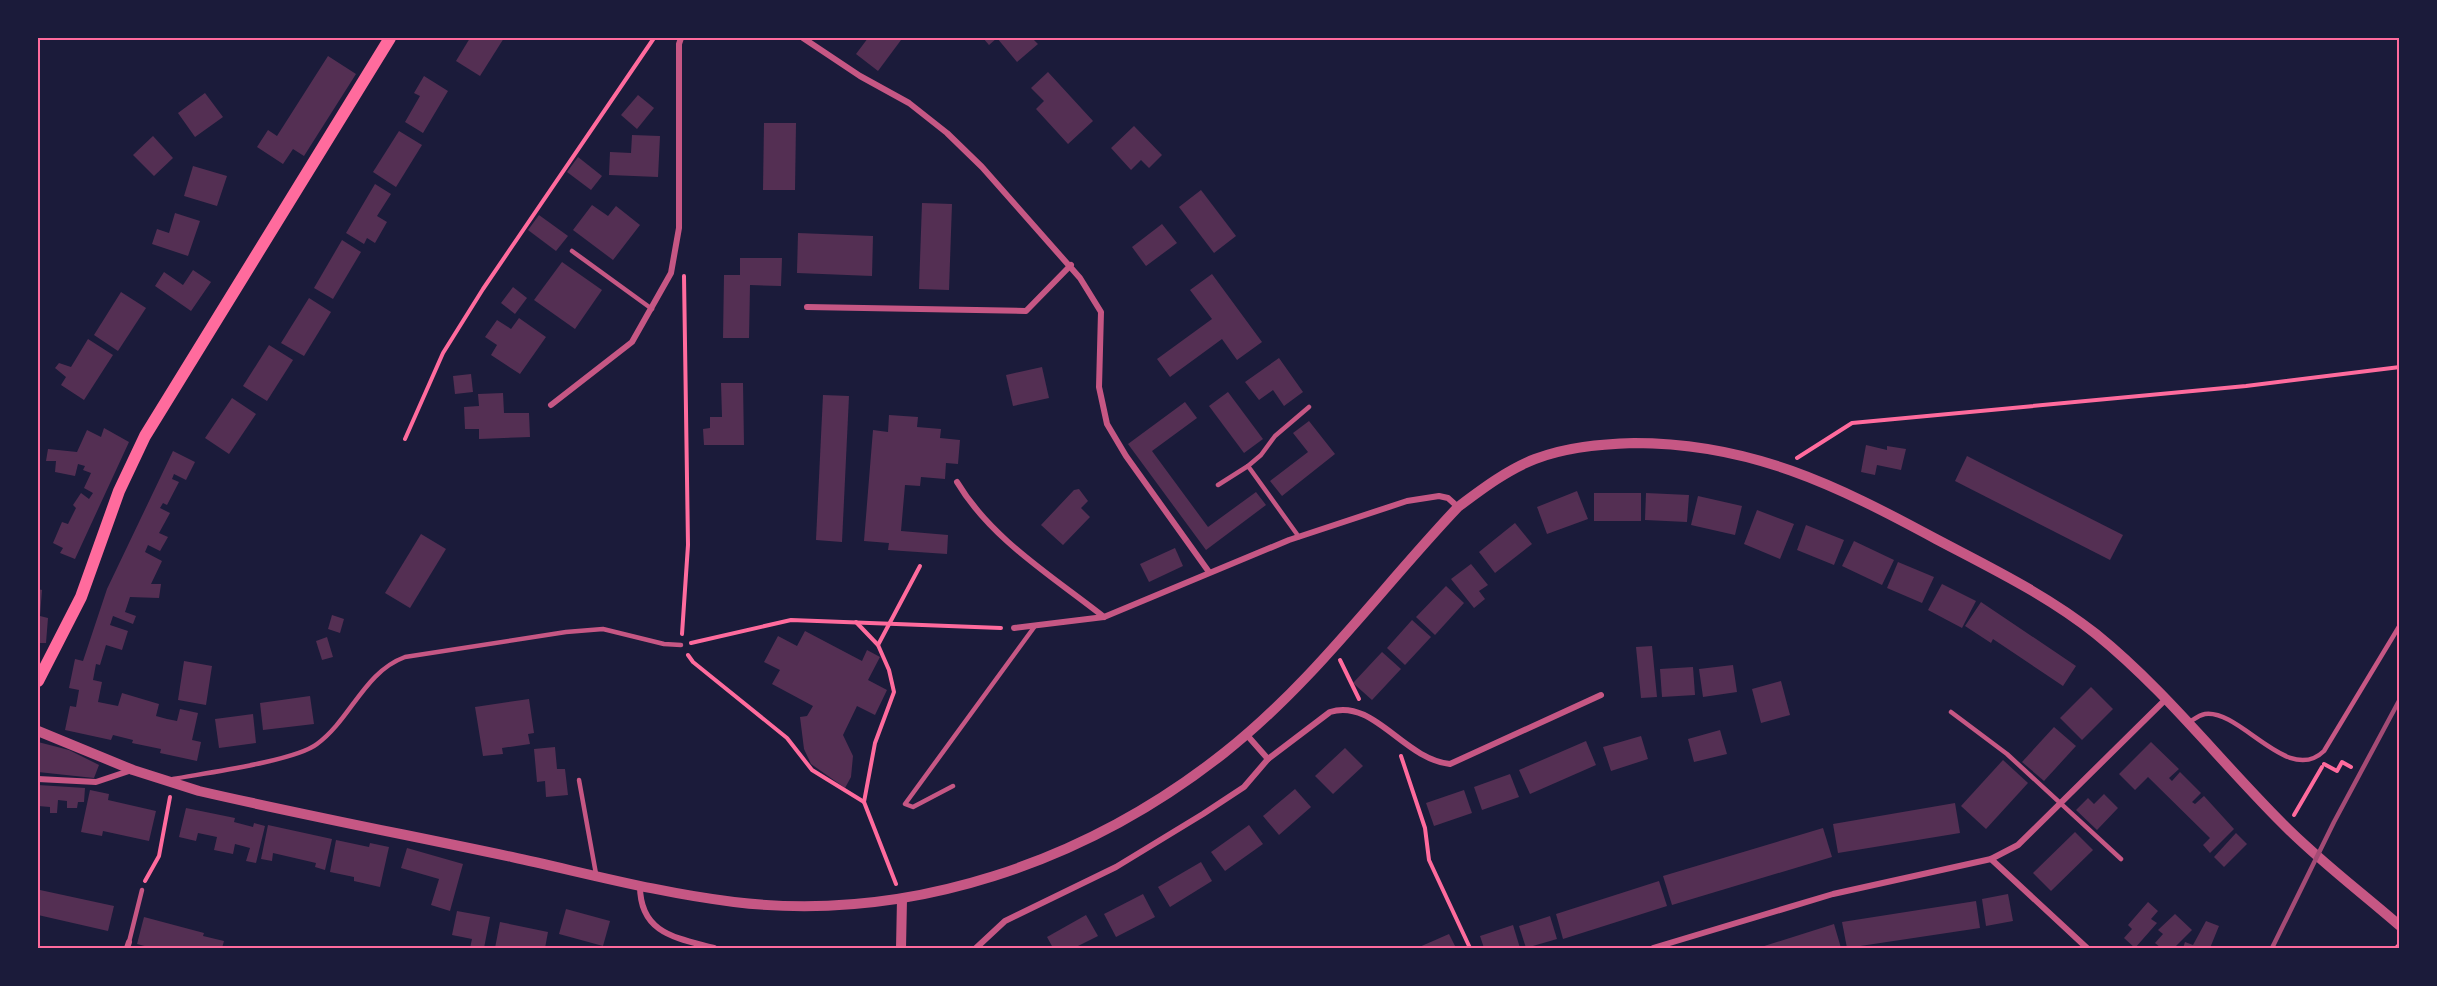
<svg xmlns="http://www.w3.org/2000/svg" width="2437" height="986" viewBox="0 0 2437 986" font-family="Poppins,sans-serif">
	<rect width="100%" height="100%" fill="#1b1b3a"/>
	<g fill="#542f53">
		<path d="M470 38H504L480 76 456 61Z"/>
		<path d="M868 38H897L901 40 878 71 856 54Z"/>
		<path d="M983 38H1032L1038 44 1017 62 997 38 989 45Z"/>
		<path d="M328 56 356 74 304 156 293 149 283 164 257 147 268 130 277 136Z"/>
		<path d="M1048 72 1093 121 1068 144 1036 109 1044 101 1031 88Z"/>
		<path d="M424 76 448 91 423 133 405 122 420 96 414 93Z"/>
		<path d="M205 93 223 117 195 137 178 113Z"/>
		<path d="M638 95 654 108 637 129 621 115Z"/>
		<path d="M764 123H796L795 190H763Z"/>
		<path d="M1134 126 1162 155 1149 168 1141 160 1131 170 1111 148Z"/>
		<path d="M399 131 422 145 396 187 373 172Z"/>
		<path d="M632 135 660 136 658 177 609 175 610 152 631 153Z"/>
		<path d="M153 136 173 158 154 176 133 155Z"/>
		<path d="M578 157 602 176 591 190 567 172Z"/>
		<path d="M193 166 227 176 217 206 184 196Z"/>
		<path d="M375 184 391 194 377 216 387 222 375 243 367 238 364 244 346 233Z"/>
		<path d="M1201 190 1236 236 1214 253 1179 207Z"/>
		<path d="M922 203 952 204 949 290 919 289Z"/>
		<path d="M592 205 608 216 616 206 640 225 613 260 573 230Z"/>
		<path d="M175 213 200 221 188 256 152 244 157 229 169 233Z"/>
		<path d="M539 215 568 236 556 251 528 230Z"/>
		<path d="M1162 224 1177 243 1146 266 1132 247Z"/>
		<path d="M798 233 873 236 872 276 797 273Z"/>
		<path d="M342 240 361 252 333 299 314 288Z"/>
		<path d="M740 258H782L781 286 750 285 749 338H723L724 275H740Z"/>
		<path d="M562 262 602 290 575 329 534 300Z"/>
		<path d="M193 270 211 282 191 311 155 286 164 272 183 285Z"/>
		<path d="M1212 274 1262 342 1237 360 1222 339 1170 377 1157 359 1212 319 1190 290Z"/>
		<path d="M513 287 527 298 515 314 501 303Z"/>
		<path d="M121 292 146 308 118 351 94 335Z"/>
		<path d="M309 298 331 312 304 356 281 343Z"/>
		<path d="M519 318 546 337 520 374 491 355 497 345 485 337 497 320 511 329Z"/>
		<path d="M88 339 113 355 84 400 61 385 66 377 55 368 59 363 71 367Z"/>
		<path d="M269 345 293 360 267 401 243 386Z"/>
		<path d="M1279 358 1303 392 1284 406 1273 390 1259 400 1245 382Z"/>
		<path d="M1042 367 1049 398 1013 406 1006 375Z"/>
		<path d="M471 374 473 392 455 394 453 376Z"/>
		<path d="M721 383H743L744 445H704L703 429 710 428V417H722Z"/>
		<path d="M1228 392 1263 439 1244 453 1209 406Z"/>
		<path d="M503 393 504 413H529L530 437 479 439V429H465L464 407 479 406 478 394Z"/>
		<path d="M823 395 849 396 842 542 816 540Z"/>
		<path d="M232 398 256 414 229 454 205 438Z"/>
		<path d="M1185 402 1197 418 1152 451 1208 527 1256 492 1266 505 1206 550 1128 444Z"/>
		<path d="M889 415 918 417 917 427 941 429 940 438 960 440 958 464 946 463 945 479 921 477 920 486 905 485 901 531 948 535 947 554 888 550 889 543 864 541 873 430 888 432Z"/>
		<path d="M1309 421 1335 454 1282 496 1270 481 1308 452 1293 433Z"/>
		<path d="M104 428 129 442 75 559 60 553 63 548 53 543 62 522 68 524 76 508 73 505 81 493 89 499 93 493 84 488 91 473 83 470 85 466 78 464 75 476 55 472 56 461H46L48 449 77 452 87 430 101 437Z"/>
		<path d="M1866 445 1887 450V446L1906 449 1901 470 1877 465 1875 475 1861 472Z"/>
		<path d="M173 451 195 462 186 480 174 474 172 479 179 482 167 505 163 503 160 508 170 513 159 533 168 537 160 551 148 545 145 552 162 561 151 584H161L159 598 130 597 125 612 136 616 133 624 113 616 110 625 128 631 122 650 106 645 100 665 96 664 93 680 102 682 98 702 118 706 122 693 159 704 156 716 167 719 177 721 180 709 198 713 192 740 201 742 197 761 160 753 161 749 132 743 133 740 113 735 111 740 65 730 70 706 76 707 79 690 69 688 75 659 83 661 107 589Z"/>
		<path d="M1967 456 2123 535 2110 560 1955 481Z"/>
		<path d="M1079 489 1088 501 1081 508 1090 517 1063 545 1041 525 1074 490Z"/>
		<path d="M1577 491 1588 519 1547 534 1537 507Z"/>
		<rect x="1594" y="493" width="47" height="28"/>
		<path d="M1646 493 1689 495 1687 522 1645 520Z"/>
		<path d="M1698 496 1742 506 1735 535 1691 525Z"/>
		<path d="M1757 510 1794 524 1780 559 1744 544Z"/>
		<path d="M1515 523 1532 544 1495 573 1479 552Z"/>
		<path d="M1806 525 1844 540 1834 565 1797 550Z"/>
		<path d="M421 534 446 549 410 608 385 593Z"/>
		<path d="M1854 541 1894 560 1882 585 1842 566Z"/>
		<path d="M1175 548 1183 566 1149 582 1140 564Z"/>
		<path d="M1898 562 1934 577 1922 603 1887 588Z"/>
		<path d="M1471 564 1488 585 1479 591 1485 599 1474 608 1451 579Z"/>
		<path d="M1942 584 1976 601 1962 628 1928 610Z"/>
		<path d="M1446 586 1464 603 1435 635 1416 617Z"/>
		<path d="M38 589 42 590 40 616 48 618 46 643H38Z"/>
		<path d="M1981 602 2076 666 2063 686 1993 639 1991 643 1965 626Z"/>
		<path d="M332 615 344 619 340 633 328 629Z"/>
		<path d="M1412 620 1431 637 1405 665 1387 648Z"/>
		<path d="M805 631 862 661 867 650 880 657 868 680 887 690 875 715 857 706 843 735 853 756 851 777 845 788 811 764 804 749 800 717 807 716 813 706 772 684 780 670 764 662 778 636 797 646Z"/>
		<path d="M327 637 333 657 322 660 316 641Z"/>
		<path d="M1652 646 1657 697 1641 698 1636 647Z"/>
		<path d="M1382 652 1401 669 1372 700 1353 683Z"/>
		<path d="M184 661 212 666 206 705 178 700Z"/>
		<path d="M1733 665 1737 692 1703 697 1699 669Z"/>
		<path d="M1693 667 1695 695 1662 697 1660 669Z"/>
		<path d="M1781 681 1790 715 1761 723 1752 689Z"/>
		<path d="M2091 687 2113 709 2082 740 2060 718Z"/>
		<path d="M310 696 314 724 263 730 260 703Z"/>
		<path d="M529 699 534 733 528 734 530 744 502 748 503 754 483 756 475 707Z"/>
		<path d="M253 714 256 743 219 748 215 719Z"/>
		<path d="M2054 727 2076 746 2044 781 2022 762Z"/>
		<path d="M1720 730 1727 754 1694 762 1688 739Z"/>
		<path d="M1641 736 1648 759 1611 771 1603 747Z"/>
		<path d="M1586 741 1596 765 1530 794 1519 770Z"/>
		<path d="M38 742 69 750 99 765 94 778 38 772Z"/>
		<path d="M2151 742 2179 769 2169 778 2172 781 2180 772 2201 793 2192 802 2195 804 2204 796 2234 829 2210 853 2203 845 2210 838 2148 777 2135 790 2119 774Z"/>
		<path d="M555 747 557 769H565L568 795 546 797 545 781 537 782 534 749Z"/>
		<path d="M1345 748 1363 766 1333 794 1315 776Z"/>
		<path d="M2003 760 2028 783 1986 829 1961 806Z"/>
		<path d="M1510 774 1519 797 1482 810 1474 787Z"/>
		<path d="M38 785 85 788 84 802H78L77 808H67V801L58 800 57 813H50V807L38 806Z"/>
		<path d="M1295 789 1311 807 1279 835 1263 816Z"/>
		<path d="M90 790 109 794 108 800 156 811 149 841 103 831 102 836 81 832Z"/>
		<path d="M1464 790 1472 813 1434 826 1426 803Z"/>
		<path d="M2104 794 2118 808 2097 830 2076 810 2088 798 2094 804Z"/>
		<path d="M1955 803 1960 833 1838 853 1833 824Z"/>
		<path d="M186 808 235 818 234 822 253 827 254 823 265 826 256 863 246 861 250 848 235 844 233 854 214 850 217 837 198 833 196 841 179 837Z"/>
		<path d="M268 825 332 839 325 870 315 867 316 863 273 853 272 861 261 859Z"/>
		<path d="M1249 825 1263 844 1225 871 1211 852Z"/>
		<path d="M1823 828 1832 857 1672 905 1663 876Z"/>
		<path d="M2075 832 2093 850 2051 891 2033 873Z"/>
		<path d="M2236 833 2247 844 2224 867 2214 857Z"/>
		<path d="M336 840 369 847 370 843 389 847 380 887 354 881V877L330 872Z"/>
		<path d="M407 848 463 864 450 911 431 905 439 879 401 868Z"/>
		<path d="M1201 862 1212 881 1170 907 1158 887Z"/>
		<path d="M1659 881 1667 906 1563 939 1556 914Z"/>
		<path d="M40 890 114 906 108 931 38 915Z"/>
		<path d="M1143 894 1155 917 1116 937 1104 914Z"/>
		<path d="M2008 894 2013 921 1986 926 1982 899Z"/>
		<path d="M1976 901 1980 928 1847 948 1842 922Z"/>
		<path d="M2148 902 2158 911 2151 919 2157 923 2135 948 2124 938 2132 929 2128 925Z"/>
		<path d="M566 909 610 921 603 946 559 934Z"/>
		<path d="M457 911 490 917 484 948H470L472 939 452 935Z"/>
		<path d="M2175 914 2192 930 2174 948H2161L2155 943 2163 934 2158 930Z"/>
		<path d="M1086 915 1098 936 1074 948H1053L1047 937Z"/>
		<path d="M1550 916 1557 939 1526 948 1519 926Z"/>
		<path d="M144 917 204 933 203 936 224 941 222 948H152L137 944Z"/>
		<path d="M2206 921 2219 926 2210 948H2183L2185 942 2193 945Z"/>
		<path d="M500 922 548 932 545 948H495Z"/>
		<path d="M1834 924 1841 948H1758Z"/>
		<path d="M1513 925 1520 948H1484L1480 936Z"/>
		<path d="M1449 934 1456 948H1417Z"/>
	</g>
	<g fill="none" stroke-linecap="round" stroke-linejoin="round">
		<g stroke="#ff6b9d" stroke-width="4">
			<path d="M405 439 443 353 483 289 654 38"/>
			<path d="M1797 458 1852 423 2246 386 2400 367"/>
			<path d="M856 622 878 645 889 670 894 692 875 743 864 802"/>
			<path d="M682 634 688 545 684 276"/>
			<path d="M691 643 791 620 1001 628"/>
			<path d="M878 645 920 566"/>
			<path d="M688 655 693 662 787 738 812 770 864 802 896 884"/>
			<path d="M1340 660 1359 699"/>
			<path d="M1401 756 1425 828 1429 860 1470 948"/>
			<path d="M2324 764 2337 771 2342 762 2351 767"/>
			<path d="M2294 815 2322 767"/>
			<path d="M145 881 159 856 170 797"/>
			<path d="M2396 948 2400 944"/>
		</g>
		<g stroke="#c65784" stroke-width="4.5">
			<path d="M572 251 652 309"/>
			<path d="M1248 466 1261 455 1275 436 1309 407"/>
			<path d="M1218 485 1248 466 1299 537"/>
			<path d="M1951 712 2007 754 2121 859"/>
			<path d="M2188 723C2193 720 2199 715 2205 714 2241 709 2288 786 2324 751L2400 625"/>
			<path d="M173 779C205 773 295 761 317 744 351 719 364 672 405 657L566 632 603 629 664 644 681 645"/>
			<path d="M579 780 596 874"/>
			<path d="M953 786 913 807 905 804 1035 626"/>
			<path d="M129 942 142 890"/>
		</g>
		<g stroke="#c65784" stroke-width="6">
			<path d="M803 38 860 76 909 103 947 133 982 167 1080 278 1101 312 1099 387 1107 424 1126 456 1209 572"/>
			<path d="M807 307 1026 311 1071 265"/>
			<path d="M551 405 632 342 671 273 679 228V44L681 38"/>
			<path d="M957 482C991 539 1052 576 1104 617"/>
			<path d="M1014 628 1104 617 1289 540 1407 501 1439 496 1448 498 1458 507"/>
			<path d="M1246 734 1268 759"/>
			<path d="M38 779 96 782 132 770"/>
			<path d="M1991 859 2087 948"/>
			<path d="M640 886C640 934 677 938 714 948"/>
			<path d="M127 948 129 942"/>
			<path d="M976 948 1005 921 1116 867 1203 814 1244 787 1268 759 1330 712C1374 698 1403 759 1450 764L1601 695"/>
			<path d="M1653 948 1833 894 1991 859 2018 845 2166 699"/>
		</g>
		<g stroke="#c65784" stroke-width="10">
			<path d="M38 731 133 770 199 791C303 815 408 835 512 857 586 873 659 893 734 902 910 923 1086 862 1224 753 1313 683 1381 588 1458 507 1482 489 1507 470 1535 459 1566 447 1600 444 1634 443 1751 443 1836 485 1936 539 1991 568 2047 595 2096 634 2164 689 2219 760 2281 822 2317 859 2361 892 2400 926"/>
			<path d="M901 948 902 899"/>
		</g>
		<path stroke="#ff6b9d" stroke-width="12" d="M38 681 81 597 119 491 145 436 390 38"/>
		<path stroke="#a44b75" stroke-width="4.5" d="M2272 948 2334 822 2400 699"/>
	</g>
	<rect width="2437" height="986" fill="none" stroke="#1b1b3a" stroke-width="78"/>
	<rect x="39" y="39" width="2359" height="908" fill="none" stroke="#ff6b9d" stroke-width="2"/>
</svg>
